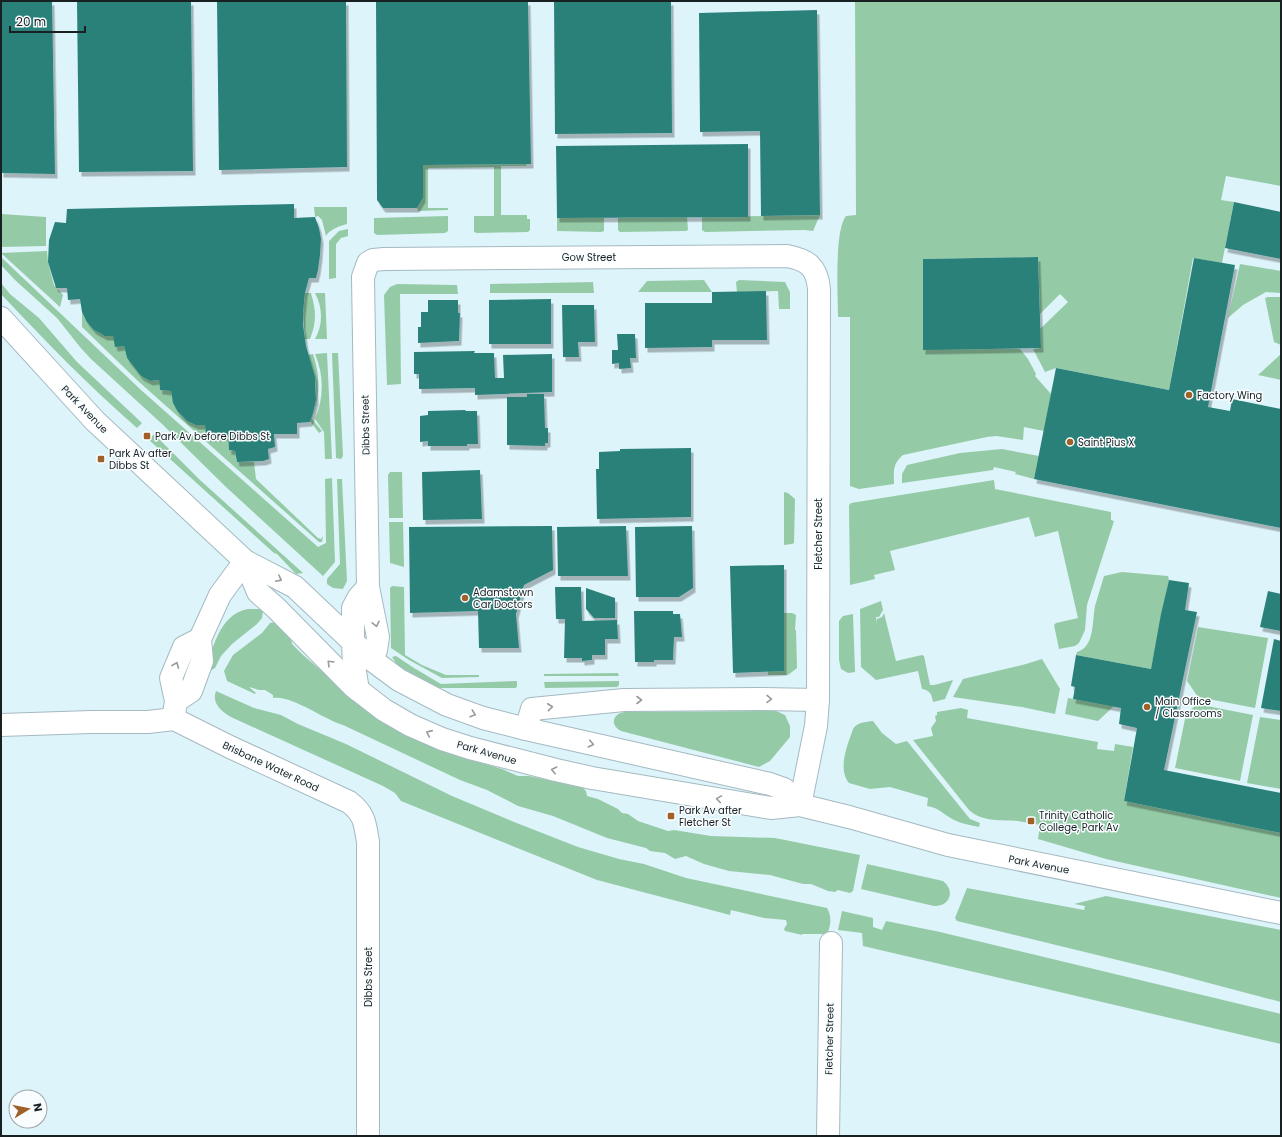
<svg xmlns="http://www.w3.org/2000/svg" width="1282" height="1137" viewBox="0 0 1282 1137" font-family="Poppins,sans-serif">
	<defs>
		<filter id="shadow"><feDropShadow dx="2.5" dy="4.5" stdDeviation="0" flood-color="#0004"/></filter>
	</defs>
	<rect width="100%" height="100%" fill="#def4fb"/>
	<g fill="#94cba6">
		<path d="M855 1H1281V186L1226 176 1221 200 1234 202 1222 263 1193 258 1169 390 1056 368 1045 372 1033 349 1041 348 1040 329 1068 302 1060 294 1040 314 1038 257 923 259V349H1020L1028 359 1036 374 1035 376 1051 394 1044 431 1024 427 1023 440 996 436 987 437 903 455C892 464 894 472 894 484L859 489 850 486V317H838C838 296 834 231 846 216L856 215Z"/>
		<path d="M527 164 526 166H501V215H527V219H530V230L528 232 477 233 474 232V216H494V167L428 168V208H448V210L418 211 417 208 423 198V165Z"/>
		<path d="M314 207H347V224C340 226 330 229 326 236L322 220 318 216 315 217Z"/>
		<path d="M1 214 46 217V246L1 247Z"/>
		<path d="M820 215 813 231 805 230 705 232 702 230V217Z"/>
		<path d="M448 216V231L445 233 377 235 374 233V218Z"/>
		<path d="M687 217 688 230 686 231 620 232 618 230V218Z"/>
		<path d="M557 218H604V231L601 232 557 231Z"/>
		<path d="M348 229V236L341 238 336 244V278L329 279V241L339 231Z"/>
		<path d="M47 251 48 262 54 285 63 295 60 307 1 253Z"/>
		<path d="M1 257 141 390 318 547 326 543 325 479 332 478 335 562 323 576 226 487 162 424 91 359 80 347 57 318 15 280 1 265Z"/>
		<path d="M1240 264 1281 271V293L1266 292 1243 305 1228 318Z"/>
		<path d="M704 280 712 292H638L647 281Z"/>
		<path d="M739 280 785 282 790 292V309H779L778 291 737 292 736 282Z"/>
		<path d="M593 282 594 293H490V284Z"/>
		<path d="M1 283 10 294 39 318 77 362 142 423 137 428C89 386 45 341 1 294Z"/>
		<path d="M397 284 457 285 458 294H400L401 384 387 385 384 295 390 287Z"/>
		<path d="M305 293H311C316 311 317 321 310 339H305L303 313Z"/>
		<path d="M315 293H325L327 339H315C323 325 323 308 315 293Z"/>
		<path d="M1268 297H1281V345L1274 342 1265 298Z"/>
		<path d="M82 312C89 326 97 336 113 336L124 346 127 358 141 376 150 381 159 380 160 390 171 391C174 411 183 425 205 425L206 437 228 436 229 450 235 451 237 462H254L256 479 318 538 321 539 323 536 322 542H319L138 381 82 327Z"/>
		<path d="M327 353 332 459H325L324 432 315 419C324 398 324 375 315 354Z"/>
		<path d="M332 353H338L343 456 341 459 336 458Z"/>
		<path d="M313 354C321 379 320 395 312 419L322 431 319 433 310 421C321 396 316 379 308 355Z"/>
		<path d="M1281 354V380L1258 375Z"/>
		<path d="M154 434 200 480 303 573 296 574 277 554 274 553 149 440Z"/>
		<path d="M1002 449 1039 456 1034 479 1015 474 1016 472 994 467 993 470 902 483V474L907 465 960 453Z"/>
		<path d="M390 472H402L403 518H389V516L388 475Z"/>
		<path d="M337 479H342L347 581 343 589 333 588 327 584V579L340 564Z"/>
		<path d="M994 480 995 489 1111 512V520L1114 521 1087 605 1085 630 1079 643 1075 646 1059 649 1054 625 1056 623 1078 618 1058 531 1035 537 1029 517 890 551 895 570 874 575 875 579 850 585 849 505 851 503Z"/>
		<path d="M784 492 788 493 795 499 794 543 792 544 784 545Z"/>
		<path d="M389 522H403L404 567 390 563Z"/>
		<path d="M1122 572 1168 576 1169 580 1151 669 1076 655 1077 652C1095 647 1092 621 1095 606 1098 596 1101 586 1104 576Z"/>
		<path d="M392 586 404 587 405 655 422 665 446 675H479V677L442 678 409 660 391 648 390 588Z"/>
		<path d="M881 601 883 610 879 617H876L877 623V619L882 617 884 613 896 661 922 655 924 656 930 685H934L953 680 945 699 933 702C932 695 930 690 922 689L918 671 876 680 861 667 860 609Z"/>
		<path d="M248 609H259L263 611 262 618 257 624 232 644 221 656 215 668 205 674C212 650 219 614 248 609Z"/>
		<path d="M784 613H792L796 615 795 630H796L797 668 788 675H768V671H784Z"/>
		<path d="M853 614 855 672 848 673 841 669 839 660V621L843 616Z"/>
		<path d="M275 622 291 638 292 644 303 655 376 717 397 731 455 755 502 769 518 776H529L583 788 586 791 587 796 598 799 618 809 622 813 628 814 638 821 668 831 674 830 711 836 775 838 860 855 853 891 850 893 838 890 835 892 828 891 811 884H803L770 875 729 871 704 864 686 856 675 859 665 853 650 851 646 848 607 838 553 816 518 806 487 790 460 780 343 725C323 719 292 695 273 698V695L265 690H259L249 687 256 693 255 694 227 681 224 671 233 655 262 633 270 623Z"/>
		<path d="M1198 627 1268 638 1255 708 1198 697 1187 681Z"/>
		<path d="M396 656 414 668 441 684 517 681V686L516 688H440L434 686 428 682 398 666 392 657Z"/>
		<path d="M1042 659 1060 689 1055 714 1022 707 953 697 963 679 1026 664Z"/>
		<path d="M618 673 619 676H544V674Z"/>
		<path d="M619 681V685L617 687 545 688 544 682Z"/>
		<path d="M216 691 254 708 281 715 298 724 346 744 452 796 514 822 578 847 619 859 644 864 686 878 827 908C832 916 831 926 827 934H802V935L785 931 784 929 787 924 786 920 764 918 731 910 730 915 597 880 401 801 395 793 383 786 233 718C223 713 211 704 216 691Z"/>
		<path d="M1068 698 1114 706 1098 721 1065 714Z"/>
		<path d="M1197 704 1253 715 1240 781 1175 768 1186 714Z"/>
		<path d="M961 708 968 710 967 718 1098 742 1097 749 1114 751 1115 744 1133 747 1124 801 1281 833V898L1106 859 1038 839 1040 825C1033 824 1025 822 1018 821 1002 820 982 822 969 810L913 740 933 736 931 728 936 721 935 716 937 715V712Z"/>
		<path d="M776 711 785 715 790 726V737L770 761 759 767 621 731C610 725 612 714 625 712Z"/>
		<path d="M1260 717 1281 720V789L1247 783Z"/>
		<path d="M873 721 882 733 896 744 907 741 970 819 980 823 979 827C971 825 962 824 954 820 944 815 940 808 927 806L928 798 890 787 870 789 849 783C837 768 848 744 853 729 857 722 866 722 873 721Z"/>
		<path d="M867 864 943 881C956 891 949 907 934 906L861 889Z"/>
		<path d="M967 888 1084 910 1085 906 1074 904 1106 896 1281 930V1002L1171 973 957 921 955 918Z"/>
		<path d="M842 911 873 918V927L882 930 886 921 940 932 1281 1014V1044L863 946 862 933 838 930Z"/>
	</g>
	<g fill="#2c817a" filter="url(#shadow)">
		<path d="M1 1H52L55 174 1 173Z"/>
		<path d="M77 1H191L193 171 79 172Z"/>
		<path d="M217 1H346L347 167 219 170Z"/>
		<path d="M376 1H528L531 164 423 165V198L417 208H383L377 200Z"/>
		<path d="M554 1H671L672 133 555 134Z"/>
		<path d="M817 10 820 215 761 216 760 131 700 132 699 13Z"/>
		<path d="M748 144V217L557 218 556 146Z"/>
		<path d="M1234 202 1281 212V259L1225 248Z"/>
		<path d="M294 204V218L315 217 319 228 321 239 320 255 318 270 316 278H309L305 293 303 313V325L306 346 315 377 316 400 313 413 310 422 297 423V434H274L275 447 268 449 269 459 263 461 237 462 235 451 229 450 228 436 206 437 205 425H196L187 421 178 412 173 403 171 391 160 390 159 380 150 381 141 376 127 358 124 346 115 347 113 336H105L94 330 87 322 82 312 80 299 68 300 67 288H56L48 262 49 240 55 222 66 223 67 209Z"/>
		<path d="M1038 257 1041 348 923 350V259Z"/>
		<path d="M1194 258 1235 265 1208 407 1230 411 1232 399 1281 409V528L1034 479 1056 368 1169 390Z"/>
		<path d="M766 291 767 340H712V347L645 348V303H712V292Z"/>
		<path d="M551 299V344H489V300Z"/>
		<path d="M428 300H458V313H460L459 341 418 343V327H421V312H428Z"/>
		<path d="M562 305H594L595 342H578L579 357H563Z"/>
		<path d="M617 334H635L636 358H630L631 368 619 369V363L612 364V350H618Z"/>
		<path d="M475 351 474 353H494L495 378H504L503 355 552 354V392L475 395V388L419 389V374H414V352Z"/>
		<path d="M527 394H544L545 428H548V443H545V446L507 445V397H527Z"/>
		<path d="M465 410 466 411H477L478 444H467V446H428V441L420 442V416L428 415V411Z"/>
		<path d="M691 448V517L597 519 596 469H599V452L620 451V449Z"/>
		<path d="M480 470 482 519 423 520 422 472Z"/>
		<path d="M552 526 553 570 524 585 516 614 519 648H479L478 611 410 613 409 527Z"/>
		<path d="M626 526 628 576H558L557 527Z"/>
		<path d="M692 526 693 588 679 597H636L635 527Z"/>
		<path d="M784 565V671L733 673 730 566Z"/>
		<path d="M1169 580 1189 583 1185 610 1197 612 1164 770 1281 793V833L1124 801 1137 728 1119 724 1121 708 1073 699 1075 687 1071 686 1076 655 1151 669 1161 614Z"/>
		<path d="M555 587H581L582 621 617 620 618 639H605V655H592V660L582 661V658H564L565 619H556Z"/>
		<path d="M586 588 615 598V618H594L586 609Z"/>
		<path d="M1268 591 1281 594V631L1260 627Z"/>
		<path d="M634 611H673V614H680L682 637H674L673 660H654V662H635Z"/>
		<path d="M1274 639 1281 641V711L1261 708Z"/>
	</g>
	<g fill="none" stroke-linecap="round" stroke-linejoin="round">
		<g stroke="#a4b9c0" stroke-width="24">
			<g id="minor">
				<path d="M372 660 376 650 378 637 368 587 363 277 368 263 373 260 384 259 787 256C808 260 817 267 819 289L818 700 816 726 800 805"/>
				<path d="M358 690 354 666 353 641V608L359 597 368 587"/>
				<path d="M176 701 191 691 202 661 200 639 220 595 245 561"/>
				<path d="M174 714 176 701 171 678 184 647 200 639"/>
				<path d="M1 725 91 722H148L174 719 230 747 349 802C365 814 365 824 368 842V1136"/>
				<path d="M526 729 532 709 624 700 758 699 818 700"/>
				<path d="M828 1136 831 943"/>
			</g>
		</g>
		<g stroke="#a4b9c0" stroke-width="24">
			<g id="major">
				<path d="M1 318 95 421 245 561 295 587 372 660 399 680 447 705 483 718 526 729 770 784 784 789 800 805"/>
				<path d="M245 561 258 592 276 608 353 686 384 710 410 725 442 739 470 748 556 770 592 778 771 808 800 805 849 817 948 845 1281 913"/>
			</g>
		</g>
		<use href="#minor" stroke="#fff" stroke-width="22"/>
		<use href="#major" stroke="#fff" stroke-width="22"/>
	</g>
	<defs><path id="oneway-chevron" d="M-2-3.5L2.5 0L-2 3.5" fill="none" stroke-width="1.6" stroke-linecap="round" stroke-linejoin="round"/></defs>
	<g stroke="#979b9c">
		<use href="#oneway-chevron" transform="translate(279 579) rotate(27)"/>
		<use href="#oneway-chevron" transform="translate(376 624) rotate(78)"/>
		<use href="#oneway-chevron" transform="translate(330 663) rotate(-135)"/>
		<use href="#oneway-chevron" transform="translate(176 665) rotate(-68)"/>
		<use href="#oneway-chevron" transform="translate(769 699) rotate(1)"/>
		<use href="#oneway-chevron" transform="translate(639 700)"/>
		<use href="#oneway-chevron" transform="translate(550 707) rotate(-6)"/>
		<use href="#oneway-chevron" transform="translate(473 714) rotate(19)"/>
		<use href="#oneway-chevron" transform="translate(429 733) rotate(-156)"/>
		<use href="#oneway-chevron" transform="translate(591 744) rotate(13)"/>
		<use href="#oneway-chevron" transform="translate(554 770) rotate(-167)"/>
		<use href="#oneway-chevron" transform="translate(719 799) rotate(-171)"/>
	</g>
	<g fill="#a06129" stroke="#f9fdff" stroke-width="1.5">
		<circle cx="1189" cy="395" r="4"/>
		<rect x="143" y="432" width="8" height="8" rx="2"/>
		<circle cx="1070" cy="442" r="4"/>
		<rect x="97" y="455" width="8" height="8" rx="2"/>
		<circle cx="465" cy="598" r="4"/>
		<circle cx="1147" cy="707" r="4"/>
		<rect x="667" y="812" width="8" height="8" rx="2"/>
		<rect x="1027" y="817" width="8" height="8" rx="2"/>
	</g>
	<g text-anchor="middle" stroke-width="3" stroke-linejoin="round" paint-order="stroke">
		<g font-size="10" fill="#182022" stroke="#f9fdff">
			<text x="589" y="261">Gow Street</text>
			<text transform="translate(85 409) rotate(46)" y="4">Park Avenue</text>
			<text transform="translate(365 425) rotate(-91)" y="4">Dibbs Street</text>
			<text transform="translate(818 534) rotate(-90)" y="4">Fletcher Street</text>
			<text transform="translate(487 752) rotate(16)" y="4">Park Avenue</text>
			<text transform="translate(271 766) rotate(25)" y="4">Brisbane Water Road</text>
			<text transform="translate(1039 864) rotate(11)" y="4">Park Avenue</text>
			<text transform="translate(368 977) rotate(-90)" y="4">Dibbs Street</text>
			<text transform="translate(829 1039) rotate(-89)" y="4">Fletcher Street</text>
		</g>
		<g font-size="10" fill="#182022" stroke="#f9fdff" text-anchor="start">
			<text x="1197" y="399">Factory Wing</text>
			<text x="155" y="440">Park Av before Dibbs St</text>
			<text x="1078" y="446">Saint Pius X</text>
			<text x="109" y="457">Park Av after<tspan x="109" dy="12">Dibbs St</tspan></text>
			<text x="473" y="596">Adamstown<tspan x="473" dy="12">Car Doctors</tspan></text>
			<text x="1155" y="705">Main Office<tspan x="1155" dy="12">/ Classrooms</tspan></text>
			<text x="679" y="814">Park Av after<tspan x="679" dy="12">Fletcher St</tspan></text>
			<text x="1039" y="819">Trinity Catholic<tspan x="1039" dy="12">College, Park Av</tspan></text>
		</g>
	</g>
	<rect width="1282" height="1137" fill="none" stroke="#182022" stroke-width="4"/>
	<g transform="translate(28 1109) rotate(80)"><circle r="19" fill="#f9fdff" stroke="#9fa5a7"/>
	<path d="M0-3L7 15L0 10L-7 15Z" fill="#a06129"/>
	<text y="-6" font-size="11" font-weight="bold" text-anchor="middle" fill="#182022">N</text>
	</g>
	<path d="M10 26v6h75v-6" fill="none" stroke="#182022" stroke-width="2"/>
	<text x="16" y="26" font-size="12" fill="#182022" stroke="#f9fdff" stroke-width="3" paint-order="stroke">20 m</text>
</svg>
